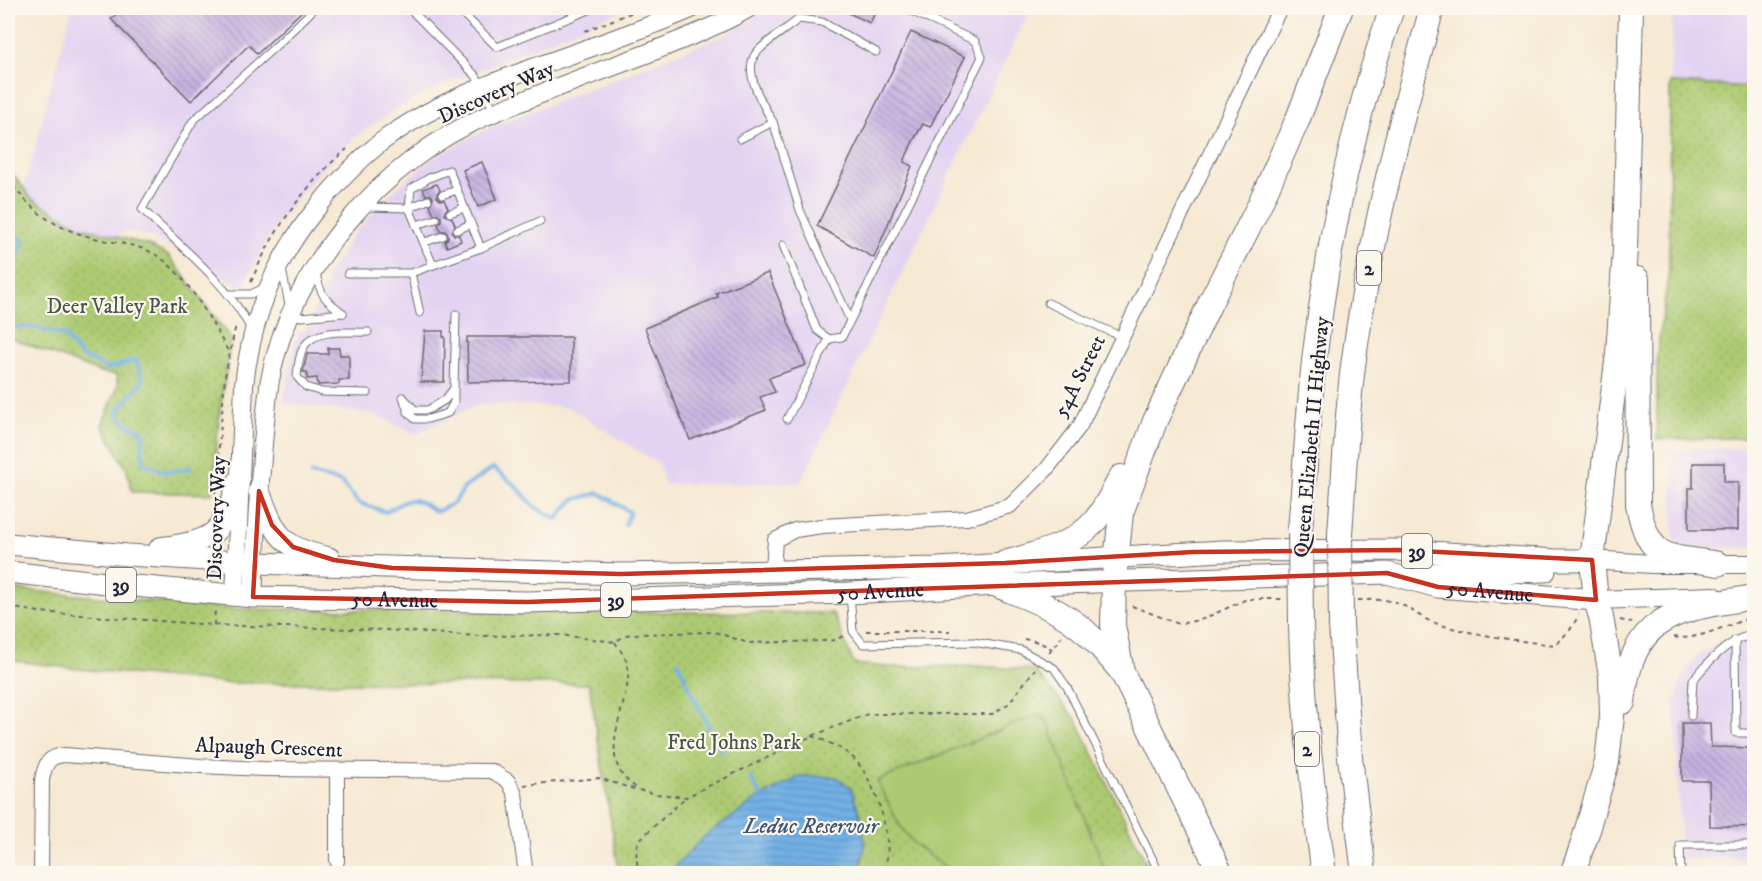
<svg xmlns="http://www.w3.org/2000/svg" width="1762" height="881" viewBox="0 0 1762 881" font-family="'IM FELL DW Pica',serif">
	<defs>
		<pattern id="park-dots" width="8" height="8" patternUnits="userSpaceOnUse" patternTransform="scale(1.5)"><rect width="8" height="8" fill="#acca71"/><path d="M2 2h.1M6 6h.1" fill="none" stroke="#94ad63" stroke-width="1.8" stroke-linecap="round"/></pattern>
		<pattern id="water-rules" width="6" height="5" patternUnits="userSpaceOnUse" patternTransform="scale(1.5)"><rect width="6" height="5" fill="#73b1e6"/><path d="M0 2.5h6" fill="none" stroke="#5e90bc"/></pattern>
		<pattern id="building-back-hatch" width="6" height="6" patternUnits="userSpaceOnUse" patternTransform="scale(1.5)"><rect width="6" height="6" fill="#c6b2e1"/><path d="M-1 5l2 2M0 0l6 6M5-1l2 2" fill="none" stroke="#a090b8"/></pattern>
	</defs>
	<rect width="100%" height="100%" fill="#fbf7ec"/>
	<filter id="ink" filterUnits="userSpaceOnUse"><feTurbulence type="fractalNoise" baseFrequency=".0167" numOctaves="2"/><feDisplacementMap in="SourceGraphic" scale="12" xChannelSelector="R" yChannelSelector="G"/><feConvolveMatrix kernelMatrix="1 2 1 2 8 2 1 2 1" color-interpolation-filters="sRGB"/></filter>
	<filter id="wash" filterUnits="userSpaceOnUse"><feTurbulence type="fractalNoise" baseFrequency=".008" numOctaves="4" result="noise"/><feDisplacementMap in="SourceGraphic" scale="24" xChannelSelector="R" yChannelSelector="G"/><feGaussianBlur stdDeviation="1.35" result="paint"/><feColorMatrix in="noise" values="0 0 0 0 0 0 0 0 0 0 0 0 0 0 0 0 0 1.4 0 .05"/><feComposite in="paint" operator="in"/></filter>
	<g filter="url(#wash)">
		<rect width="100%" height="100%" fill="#f6e9d3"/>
		<g fill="#e3d3f2">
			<path d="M72 8H627L443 85 394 110 353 139 321 170 278 222 241 288 152 237 124 230 118 237 79 226 32 199 24 188Z"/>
			<path d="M766 8H1031L800 483 665 484 659 464 568 407 479 404 416 434 372 414 283 403 297 335 307 327 326 284V277L353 235 387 197 431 159 487 129 723 36Z"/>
			<path d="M1673 8H1754V87L1670 83Z"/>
			<path d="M1754 448V548L1687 547 1673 541V450Z"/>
			<path d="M1754 627V857L1681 859 1675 706 1680 683 1696 656Z"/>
		</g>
		<g fill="url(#park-dots)" stroke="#677656" stroke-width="1.5">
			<path d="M1670 83 1754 87V438L1657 439V355L1669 270Z"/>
			<path d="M8 168 32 199 79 226 148 245 169 256 231 339 220 410 212 494 132 492 127 470 102 425 118 386 116 375 99 372 8 337Z"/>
			<path d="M8 589 237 609 833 613 854 664 889 667 977 666 1034 670 1076 719 1151 873H619L589 684 225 683 78 669 8 660Z"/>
		</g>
		<path fill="#acca71" stroke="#677656" stroke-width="1.5" d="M1037 715 1047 721 1106 873H954L913 843 900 826 877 781Z"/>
		<path fill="url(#water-rules)" stroke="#4a6a90" stroke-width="1.5" d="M801 776 836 777 851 788 860 814 865 843 860 873H673V868L706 835 761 797Z"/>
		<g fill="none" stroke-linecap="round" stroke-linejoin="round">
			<g stroke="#73b1e6" stroke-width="4">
				<path d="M8 229 24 241 14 264 8 268"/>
				<path d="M8 321 9 328 31 327 64 335 81 356 108 369 136 360 143 381 117 412 125 423 143 432 142 444 143 463 167 472 191 468"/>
				<path d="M311 474 341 482 359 503 386 512C410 498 412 494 436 512L454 503 465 487 493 468 515 485 535 507 557 519 573 500 599 493 630 512 625 525"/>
				<path d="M678 662 695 700 722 752"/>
				<path d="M751 778 761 797"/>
			</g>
		</g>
		<g id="blocks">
			<g fill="url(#building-back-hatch)">
				<path d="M123 8H305L257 54 249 45 191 101 111 19Z"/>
				<path d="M838 8H877L870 23Z"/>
				<path d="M911 32 965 57 930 127 923 124 912 143 904 162 912 166 874 258 817 226Z"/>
				<path d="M482 162 497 199 478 207 463 170Z"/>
				<path d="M437 184 440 190 437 193V197L440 200H444L448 208 445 211V215L452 218 455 225 452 232 454 235H459L461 241 447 247 445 241 448 238V234L445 231H441L438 224 441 221V217L438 214H434L430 205 433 198 431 195H426L423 189Z"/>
				<path d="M768 273 806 365 769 378 775 392 760 397 766 410 690 440 645 328 718 297 716 293Z"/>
				<path d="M425 331H443V337H445L444 382H421Z"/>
				<path d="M467 337H571V381L468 382Z"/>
				<path d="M328 348H339L340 355H349V380H339V384L318 385 317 378 307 379V372H303L307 354H328Z"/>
				<path d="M1693 463H1724V482H1738V530H1689V488H1693Z"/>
				<path d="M1682 723H1710L1711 747 1755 748V827L1710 826 1709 781H1682Z"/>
			</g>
		</g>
	</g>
	<g filter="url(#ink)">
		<use href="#blocks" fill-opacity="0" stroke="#6c6870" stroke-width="1.5"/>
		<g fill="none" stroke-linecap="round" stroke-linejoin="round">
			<g stroke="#6c6870" stroke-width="9">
				<g id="lane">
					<path d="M409 8 476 76 494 110"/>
					<path d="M456 8 465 16 474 8"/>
					<path d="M465 16 497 47 594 8"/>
					<path d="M773 122C763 105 740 69 758 51 770 39 786 29 799 19L822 22 876 52"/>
					<path d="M740 139 773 122 800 210 850 320"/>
					<path d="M442 195 457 190"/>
					<path d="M366 207 409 208 428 200"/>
					<path d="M450 213 464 208"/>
					<path d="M416 225 436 219"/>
					<path d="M457 230 471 224"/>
					<path d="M425 242 443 236"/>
					<path d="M783 245 817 330 829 339 842 337 982 57 975 41 905 8"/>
					<path d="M433 265 409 208 411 189 429 178 449 170 481 248"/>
					<path d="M282 269 289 305"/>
					<path d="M316 273C320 295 325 300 343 313"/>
					<path d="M348 273H411"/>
					<path d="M228 294H251L266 287"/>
					<path d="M1048 303 1122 337"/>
					<path d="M420 313 411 273 481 248 540 221"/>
					<path d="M292 315 302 317 343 313"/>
					<path d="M251 330C230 285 178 244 142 209L193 121 279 43 315 8"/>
					<path d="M368 393 322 392 306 387 297 377C298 367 299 353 305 345 317 328 350 333 368 332"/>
					<path d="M403 397 415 410H428L445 400 454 388 456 314"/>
					<path d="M404 400 408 412 415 419H428L448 413 454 402V388"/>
					<path d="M787 419 829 339"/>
					<path d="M850 595 853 631 863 644 973 642 1021 650 1054 668 1067 687 1160 874"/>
					<path d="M1735 640 1736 733H1754"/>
					<path d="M1691 716 1693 680C1707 663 1732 636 1754 635"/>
					<path d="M1681 874 1680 845H1754"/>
				</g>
			</g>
			<g stroke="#6c6870" stroke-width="16">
				<g id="street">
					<path d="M773 570 775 540 795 530 822 526 967 518 1010 506 1046 470 1080 426 1280 8"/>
					<path d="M337 861V770"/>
					<path d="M41 874 42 780C45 764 48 756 65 755L201 766 263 769 492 771 508 781 515 794 526 874"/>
				</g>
			</g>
			<g stroke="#6c6870" stroke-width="20">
				<g id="secondary">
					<path d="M1592 560 1651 564H1754"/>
					<path d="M235 595 244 385C251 323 273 263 312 214 332 188 355 163 381 142 421 112 468 92 514 75 573 53 636 33 693 8"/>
					<path d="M253 597C255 550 258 503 262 457 264 431 266 405 270 380 290 269 383 160 486 116 538 94 592 74 646 54 681 40 716 27 749 8"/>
					<path d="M1596 600 1714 596"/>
				</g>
			</g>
			<g stroke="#6c6870" stroke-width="23">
				<g id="primary">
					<path d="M259 491C276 536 280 547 329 558"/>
					<path d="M8 544 128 555 255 563 621 574 939 568 1222 551 1400 550 1556 560H1592"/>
					<path d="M160 548C219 540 221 534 239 480"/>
					<path id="s1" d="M8 572 124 585 253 597 527 602 849 593 997 585 1387 573 1438 587 1596 600"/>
					<path d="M1423 574 1545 571"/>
				</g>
			</g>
			<g stroke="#6c6870" stroke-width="26">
				<g id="highway">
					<path d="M1637 279 1638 504C1649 563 1667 555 1718 564"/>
					<path d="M1300 530C1305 471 1308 412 1315 353 1329 236 1354 119 1392 8"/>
					<path d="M1340 534C1344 478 1346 422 1353 366 1369 244 1399 126 1432 8"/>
					<path d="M1005 563C1035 554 1072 547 1094 522 1105 509 1113 492 1121 477"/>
					<path d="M997 585C1022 596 1050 605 1073 622 1092 635 1107 654 1122 672L1221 874"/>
					<path d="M1301 624C1303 708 1312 790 1324 874"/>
					<path d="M1341 625 1350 757 1364 874"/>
					<path d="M1122 672 1113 625 1114 581 1121 513 1155 421 1210 303 1258 208 1297 121 1341 8"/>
					<path d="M1623 702C1632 611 1679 610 1754 597"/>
					<path d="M1583 843 1607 762 1612 716 1611 676 1601 617 1596 600 1592 560 1618 354 1625 250 1631 8"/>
					<path d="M1572 874 1589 827"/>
				</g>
			</g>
			<g stroke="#6c6870" stroke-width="2" stroke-dasharray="4.5 4.5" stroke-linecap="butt">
				<path d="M585 31 643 8"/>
				<path d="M8 178C34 217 62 232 108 241 125 244 142 246 156 255 187 274 212 322 229 353"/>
				<path d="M251 282C271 233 306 183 347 149"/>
				<path d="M215 493 225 377 236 324"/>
				<path d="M1358 600C1370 600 1383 599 1395 602 1408 606 1419 617 1432 622 1467 634 1518 641 1555 645L1570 630 1579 615"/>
				<path d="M1132 606 1179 624 1203 619 1247 599H1283"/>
				<path d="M8 607 39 612 214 625 386 630 478 636 560 635 615 642 626 635 633 634 715 632 748 643 823 641 835 640 843 636"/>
				<path d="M1620 620 1632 623"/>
				<path d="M214 625 215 610"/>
				<path d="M866 631H950"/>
				<path d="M1674 637C1698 642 1729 622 1754 618"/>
				<path d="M1024 639 1039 642 1052 649"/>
				<path d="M615 642C619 649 627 658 628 667 632 705 590 759 637 788"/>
				<path d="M1049 653 1062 636"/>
				<path d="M812 736C827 741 847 750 857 762 874 783 884 814 887 841 889 852 886 863 884 874"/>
				<path d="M524 785 599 778 630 788 657 794 686 797 812 736 868 714H992L1008 704 1035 669"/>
				<path d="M638 874 636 849 639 840 686 797"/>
			</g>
			<use href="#lane" stroke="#fff" stroke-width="7"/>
			<use href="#street" stroke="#fff" stroke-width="14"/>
			<use href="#secondary" stroke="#fff" stroke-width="18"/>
			<use href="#primary" stroke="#fff" stroke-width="21"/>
			<use href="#highway" stroke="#fff" stroke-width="24"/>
			<g stroke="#6c6870" stroke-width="26" stroke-linecap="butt">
				<g id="highway-bridge">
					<path d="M1300 530 1301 624"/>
					<path d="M1340 534 1341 625"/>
				</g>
			</g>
			<use href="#highway-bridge" stroke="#fff" stroke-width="24"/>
		</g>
	</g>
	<path fill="none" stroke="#c8321e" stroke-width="4.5" stroke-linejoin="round" d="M259 491 272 525 293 547 334 560 392 568 621 574 1005 563 1193 552 1400 550 1592 560 1596 600 1438 587 1387 573 527 602 253 597Z"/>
	<g text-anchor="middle" stroke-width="4.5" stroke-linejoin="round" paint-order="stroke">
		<g fill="#fbf7ec" stroke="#636270" stroke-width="1.5">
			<rect x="1357" y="251" width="24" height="34" rx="4.5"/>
			<rect x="1402" y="534" width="30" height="34" rx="4.5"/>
			<rect x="106" y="568" width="30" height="34" rx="4.5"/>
			<rect x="601" y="583" width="30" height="34" rx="4.5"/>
			<rect x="1295" y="732" width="24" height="34" rx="4.5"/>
		</g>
		<g font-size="20" font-weight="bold" fill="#22223b">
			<text x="1369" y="275">2</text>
			<text x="1417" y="558">39</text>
			<text x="121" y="592">39</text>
			<text x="616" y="607">39</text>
			<text x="1307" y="756">2</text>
		</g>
		<g font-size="21" fill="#22223b" stroke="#fbf7ec">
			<text transform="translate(496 92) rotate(-24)" y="7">Discovery Way</text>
			<text transform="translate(1079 376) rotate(-63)" y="7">54A Street</text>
			<text transform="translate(1311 437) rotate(-85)" y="7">Queen Elizabeth II Highway</text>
			<text transform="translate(216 518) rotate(-88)" y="7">Discovery Way</text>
			<text dy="7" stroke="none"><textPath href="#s1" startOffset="874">50 Avenue</textPath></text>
			<text dy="7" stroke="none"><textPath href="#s1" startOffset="1486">50 Avenue</textPath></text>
			<text dy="7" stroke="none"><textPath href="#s1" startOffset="388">50 Avenue</textPath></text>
			<text transform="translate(269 747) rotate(2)" y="7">Alpaugh Crescent</text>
		</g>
		<g font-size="21" fill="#4b544b" stroke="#fbf7ec">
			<text x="117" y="313">Deer Valley Park</text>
			<text x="734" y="749">Fred Johns Park</text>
		</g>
		<g font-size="22" font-style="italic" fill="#3e5477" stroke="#fbf7ec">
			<text x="811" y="833">Leduc Reservoir</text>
		</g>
	</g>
	<rect width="1762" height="881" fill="none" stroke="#fbf7ec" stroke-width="30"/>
</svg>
